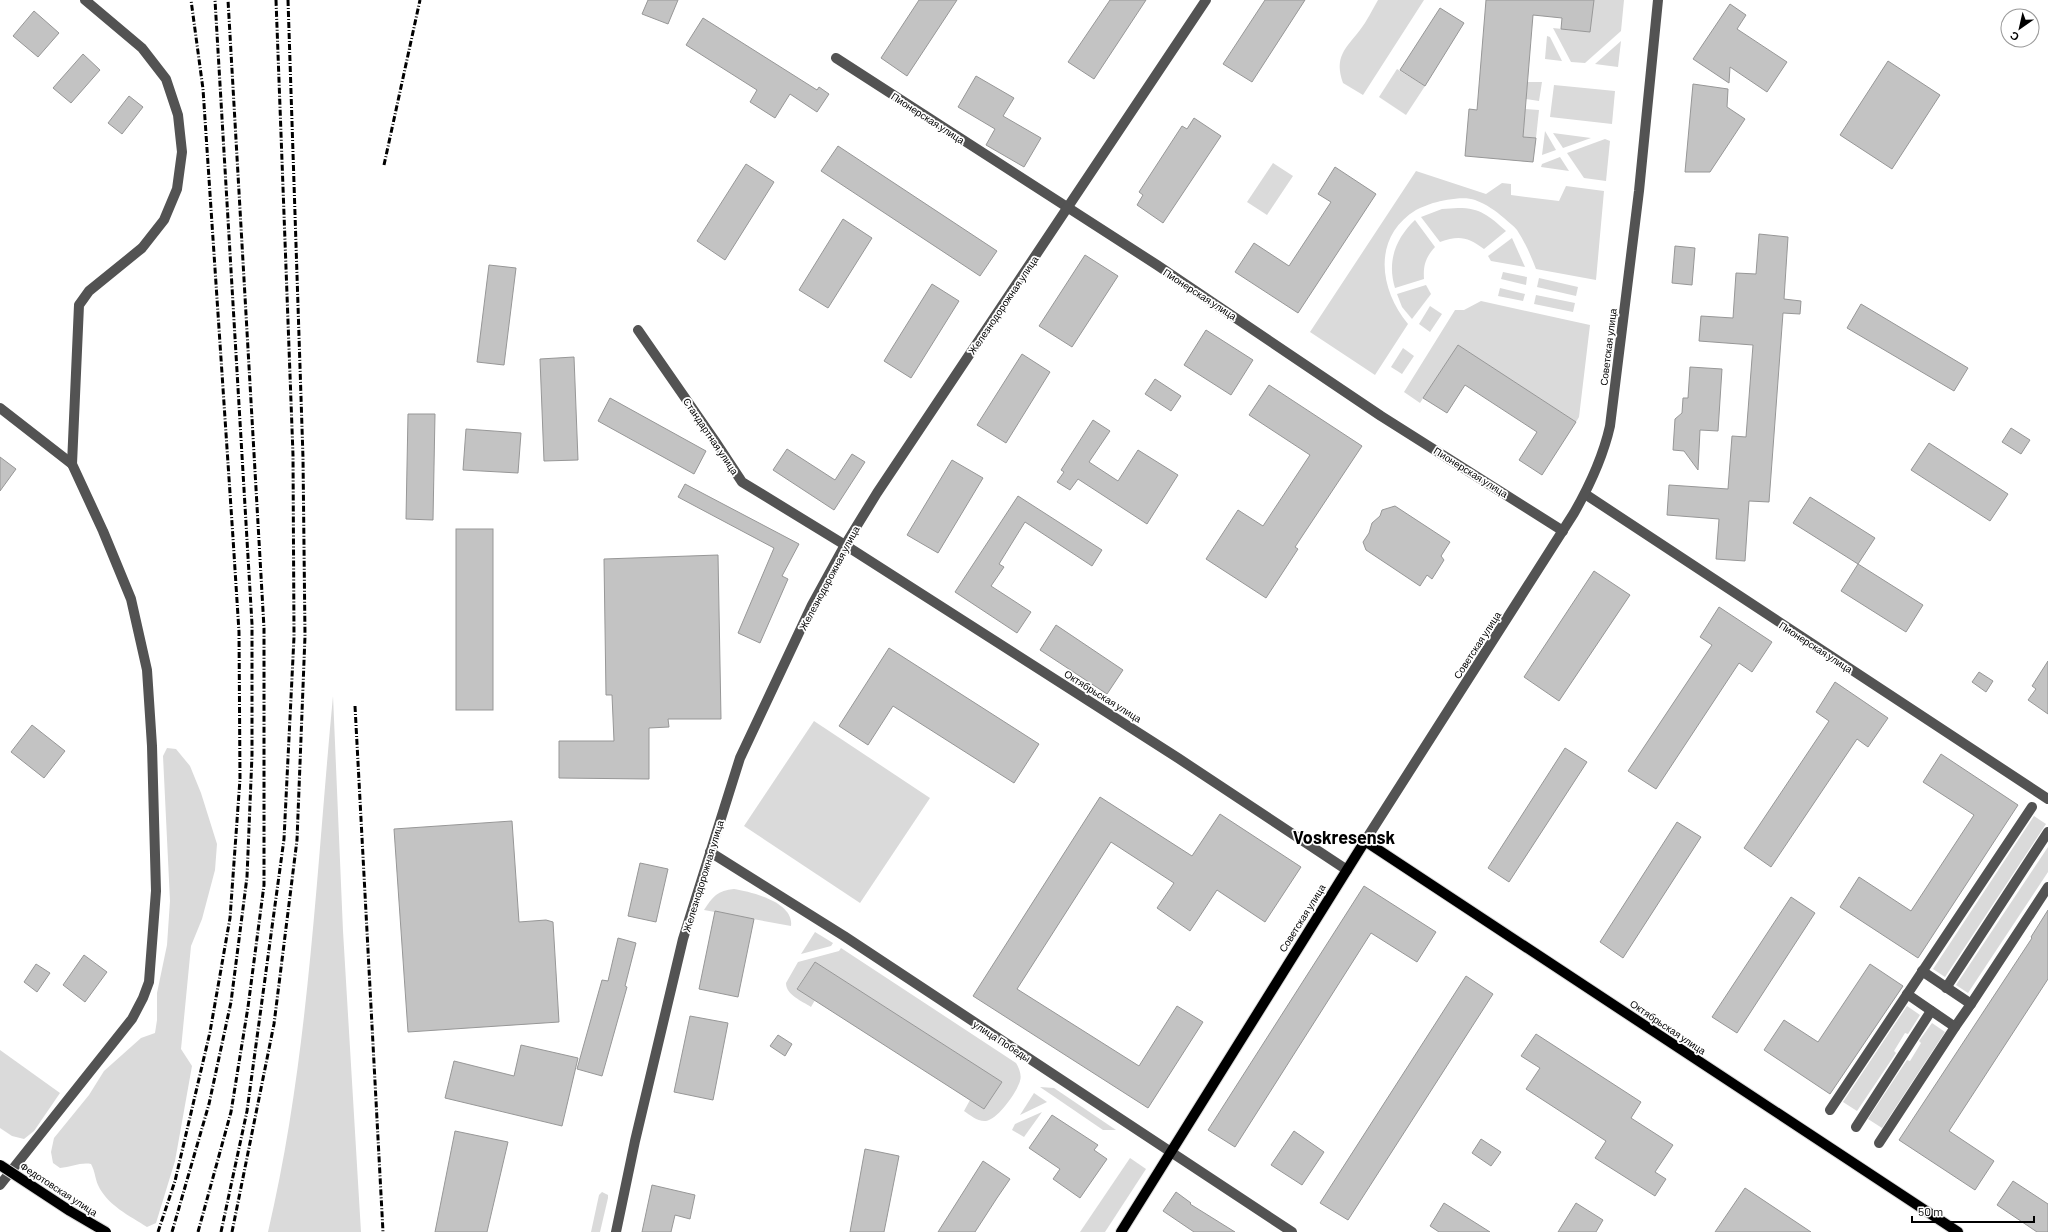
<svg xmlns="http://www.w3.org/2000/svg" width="2048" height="1232" viewBox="0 0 2048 1232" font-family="Barlow,sans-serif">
	<rect width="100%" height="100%" fill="#fff"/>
	<g fill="#dadada">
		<path d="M1378 0H1424L1363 95 1343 83C1334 57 1345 49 1360 30 1367 21 1372 10 1378 0Z"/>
		<path d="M1594 0H1624L1621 31 1585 63 1571 62 1553 28 1590 32Z"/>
		<path d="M1547 36 1550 37 1562 61 1545 59Z"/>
		<path d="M1621 41 1618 67 1595 64Z"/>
		<path d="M1397 69 1425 86 1406 115 1379 97Z"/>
		<path d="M1527 82H1542L1539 101 1526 99Z"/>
		<path d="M1554 85 1615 91 1612 124 1550 117Z"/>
		<path d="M1525 109 1539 110 1536 138 1523 137Z"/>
		<path d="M1545 131 1556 150 1542 155Z"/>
		<path d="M1553 133 1591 138 1563 148Z"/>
		<path d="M1605 139 1610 141 1606 181 1584 178 1567 153Z"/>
		<path d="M1560 157 1569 171 1541 167 1542 164Z"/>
		<path d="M1273 163 1293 176 1267 215 1247 202Z"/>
		<path d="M1416 171 1486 194 1502 183 1511 184V195L1559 201 1566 186 1604 191 1596 280 1536 269C1531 256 1525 242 1517 230 1514 226 1508 222 1504 218 1496 211 1486 204 1475 200 1464 196 1445 200 1433 203 1428 205 1421 207 1416 210 1372 237 1379 289 1408 324L1375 375 1310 332Z"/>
		<path d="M1458 208C1481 208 1489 216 1506 231L1484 249C1468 237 1459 235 1440 242L1421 217 1442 209Z"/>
		<path d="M1415 220 1435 247C1426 257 1423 265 1424 279L1395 288C1387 262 1395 239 1415 220Z"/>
		<path d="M1512 238 1525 267 1491 261 1488 256Z"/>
		<path d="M1503 272 1527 277 1526 285 1501 279Z"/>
		<path d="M1539 278 1578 287 1576 296 1537 287Z"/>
		<path d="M1426 285 1431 294 1412 319 1402 307 1397 294Z"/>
		<path d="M1500 288 1525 294 1523 301 1498 296Z"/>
		<path d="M1536 295 1575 303 1573 312 1534 304Z"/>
		<path d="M1481 301 1590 325 1579 417 1576 422 1458 345 1420 403 1404 392 1455 310H1464Z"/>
		<path d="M1430 306 1442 314 1430 332 1419 324Z"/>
		<path d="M1403 348 1414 356 1402 374 1391 367Z"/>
		<path d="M333 696 343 931 361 1232H268C309 1057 316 874 333 696Z"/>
		<path d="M814 721 930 798 860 903 744 826Z"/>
		<path d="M167 748 176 749 190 766 201 793 217 844 215 870 202 919 191 946 181 1049 192 1066 175 1161 156 1223 147 1227C130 1216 107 1205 98 1185 95 1178 95 1171 91 1164 81 1162 71 1167 60 1168L53 1163 51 1152 54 1138 89 1095 104 1071 141 1038 155 1033 157 1020V993L167 945 170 901 163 756Z"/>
		<path d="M2034 816 2046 824 1945 977 1933 969Z"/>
		<path d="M2048 847V872L1968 993 1956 985Z"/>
		<path d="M734 889C752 892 794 902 791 926L704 910C712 897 718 890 734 889Z"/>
		<path d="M815 932 833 943 831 946 801 954Z"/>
		<path d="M841 948 1016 1063C1019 1068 1022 1075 1020 1081 1017 1092 998 1119 986 1121 978 1122 970 1115 964 1111L970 1100 984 1109 1002 1082 815 962 797 988 815 1000 811 1007C802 1001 786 995 786 983L798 962 839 951Z"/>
		<path d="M1907 1006 1920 1015 1908 1034 1905 1033 1894 1051 1896 1053 1857 1111 1843 1102Z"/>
		<path d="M1932 1023 1945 1032 1882 1128 1868 1119 1907 1060 1910 1061 1921 1043 1919 1041Z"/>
		<path d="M0 1050 60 1093 34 1131 24 1139 12 1136 0 1128Z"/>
		<path d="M1040 1087 1054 1088 1116 1130H1103Z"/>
		<path d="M1034 1093 1047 1102 1020 1115Z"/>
		<path d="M1042 1112 1024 1137 1012 1130 1015 1124Z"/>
		<path d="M1130 1158 1146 1169 1105 1232H1080Z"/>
		<path d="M602 1192 608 1195V1198L600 1232H591L599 1195Z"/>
	</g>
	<g fill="#c3c3c3" stroke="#979797">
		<path d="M648 0H678L668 24 642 14Z"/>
		<path d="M919 0H957L907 76 881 58Z"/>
		<path d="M1110 0H1146L1094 79 1068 62Z"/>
		<path d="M1265 0H1305L1252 82 1223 64Z"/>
		<path d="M1486 0H1594L1590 32 1561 29 1562 18 1533 15 1523 137 1536 138 1533 162 1465 156 1469 109 1477 110Z"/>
		<path d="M1730 4 1746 15 1737 29 1787 62 1767 92 1730 67 1729 83 1693 59Z"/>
		<path d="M1440 8 1464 23 1425 86 1400 70Z"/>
		<path d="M34 11 59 33 38 57 13 36Z"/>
		<path d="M703 18 817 90 819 87 829 94 817 112 790 94 775 118 750 102 757 90 686 45Z"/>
		<path d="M83 54 100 70 71 103 53 88Z"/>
		<path d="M1888 61 1940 95 1892 169 1840 135Z"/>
		<path d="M976 76 1014 98 1003 116 1041 138 1024 167 986 145 995 129 958 107Z"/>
		<path d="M1693 84 1728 89 1727 107 1745 119 1710 172H1685Z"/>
		<path d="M129 96 143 107 122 134 108 123Z"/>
		<path d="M1194 118 1221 136 1163 223 1137 205 1143 195 1139 192 1182 126 1187 129Z"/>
		<path d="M838 146 997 251 980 276 821 171Z"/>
		<path d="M746 164 774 182 725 260 697 241Z"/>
		<path d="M1335 167 1376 194 1298 313 1235 272 1254 243 1289 266 1331 202 1318 194Z"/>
		<path d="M843 219 872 238 828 308 799 290Z"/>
		<path d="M1759 234 1788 237 1784 299 1801 301 1800 314 1783 313 1769 502 1749 501 1745 561 1716 559 1719 519 1667 515 1669 485 1728 489 1732 436 1746 437 1753 345 1699 341 1701 316 1733 318 1736 273 1756 274Z"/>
		<path d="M1675 246 1695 248 1692 285 1672 283Z"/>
		<path d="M1085 255 1118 276 1072 347 1039 326Z"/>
		<path d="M489 265 516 268 504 365 477 362Z"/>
		<path d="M932 284 959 301 911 378 884 361Z"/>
		<path d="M1861 304 1968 368 1954 391 1847 328Z"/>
		<path d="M1206 330 1253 360 1231 395 1184 365Z"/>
		<path d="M1458 345 1576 422 1542 475 1519 460 1537 432 1465 385 1447 413 1423 398Z"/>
		<path d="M1022 354 1050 372 1006 443 977 425Z"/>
		<path d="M574 357 578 460 544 461 540 359Z"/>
		<path d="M1690 367 1722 369 1718 431 1700 430 1698 470 1684 451 1673 450 1675 419 1682 413 1683 398H1688Z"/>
		<path d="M1155 379 1181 396 1171 411 1145 394Z"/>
		<path d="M1269 385 1362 446 1295 547 1298 549 1266 598 1206 559 1238 510 1263 526 1310 455 1249 415Z"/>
		<path d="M610 398 706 451 694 474 598 421Z"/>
		<path d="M408 414H435L433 520 406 519Z"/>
		<path d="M1093 420 1110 431 1089 462 1118 481 1138 450 1178 475 1147 524 1078 479 1070 490 1057 482 1064 472 1061 470Z"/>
		<path d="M2011 428 2030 440 2021 454 2002 442Z"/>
		<path d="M466 429 521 433 518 473 463 470Z"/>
		<path d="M1929 443 2008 494 1990 521 1911 470Z"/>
		<path d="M787 449 835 480 852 454 865 462 834 510 773 470Z"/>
		<path d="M0 457 16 469 0 491Z"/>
		<path d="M952 460 983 478 938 553 907 535Z"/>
		<path d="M685 484 799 544 782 576 788 579 760 643 738 633 774 548 678 497Z"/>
		<path d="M1018 496 1102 550 1092 566 1025 522 999 564 1004 567 991 586 1031 612 1017 633 955 592Z"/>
		<path d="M1810 497 1875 538 1858 564 1793 523Z"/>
		<path d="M1395 506 1450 542 1441 556 1444 560 1432 579 1427 575 1420 586 1366 550 1363 542 1369 533 1372 523 1380 516 1382 510Z"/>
		<rect x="456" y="529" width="37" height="181"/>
		<path d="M718 555 721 719H668L669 727 649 728V779L559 778V741H614L612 695H606L604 559Z"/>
		<path d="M1858 564 1923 605 1906 632 1841 591Z"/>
		<path d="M1594 571 1630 595 1559 701 1524 677Z"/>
		<path d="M1719 607 1772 642 1752 672 1739 663 1656 789 1628 771 1712 645 1700 637Z"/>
		<path d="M1056 625 1123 670 1107 694 1040 650Z"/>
		<path d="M889 648 1039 744 1014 783 893 706 868 745 839 726Z"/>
		<path d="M2048 661V714L2028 700 2036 689 2032 686Z"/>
		<path d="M1979 672 1993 681 1986 692 1972 682Z"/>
		<path d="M1835 682 1888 718 1868 747 1857 739 1771 867 1744 848 1829 721 1816 712Z"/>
		<path d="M32 725 65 751 44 778 11 752Z"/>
		<path d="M1565 748 1587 762 1509 882 1488 868Z"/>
		<path d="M1941 754 2018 805 1918 958 1840 907 1859 877 1911 911 1974 815 1923 782Z"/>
		<path d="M1100 797 1192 856 1220 814 1301 867 1265 922 1217 890 1190 931 1157 908 1174 883 1111 842 1017 989 1139 1066 1177 1006 1203 1022 1148 1108 973 996Z"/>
		<path d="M512 821 519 922 546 920 553 922 559 1022 408 1032 394 829Z"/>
		<path d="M1677 822 1701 837 1623 958 1600 942Z"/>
		<path d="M640 863 668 869 656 922 628 916Z"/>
		<path d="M1364 886 1436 932 1417 962 1371 933 1235 1147 1208 1130Z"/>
		<path d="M1791 897 1815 913 1737 1033 1712 1017Z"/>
		<path d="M2048 910V979L1949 1131 1994 1161 1975 1190 1899 1140 2032 938 2031 937Z"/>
		<path d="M715 911 754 919 738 997 699 989Z"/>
		<path d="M618 938 636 943 625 986 627 987 602 1076 577 1069 602 980 608 981Z"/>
		<path d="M84 955 107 972 85 1002 63 985Z"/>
		<path d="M815 962 1002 1082 984 1109 797 989Z"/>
		<path d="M36 964 50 973 37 992 24 982Z"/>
		<path d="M1870 964 1903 986 1830 1094 1764 1050 1784 1020 1818 1042Z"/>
		<path d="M1466 976 1493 994 1348 1220 1320 1203Z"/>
		<path d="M690 1016 728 1023 713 1100 674 1092Z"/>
		<path d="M1536 1034 1641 1102 1631 1118 1673 1145 1655 1172 1666 1179 1655 1196 1595 1158 1606 1141 1526 1089 1540 1068 1521 1056Z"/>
		<path d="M778 1035 792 1044 785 1056 770 1046Z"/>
		<path d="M521 1045 578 1058 562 1126 445 1098 454 1061 514 1076Z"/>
		<path d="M1052 1115 1098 1145 1094 1150 1107 1159 1080 1198 1053 1179 1060 1169 1029 1148Z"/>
		<path d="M455 1131 508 1142 487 1232H435Z"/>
		<path d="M1294 1131 1324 1152 1302 1185 1271 1165Z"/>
		<path d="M1481 1139 1501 1152 1491 1166 1472 1153Z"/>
		<path d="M865 1149 899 1156 884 1232H850Z"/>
		<path d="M983 1161 1010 1179 997 1198 975 1232H938Z"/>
		<path d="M2013 1181 2048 1204V1232H2037L1997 1205Z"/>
		<path d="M652 1185 695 1195 690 1219 675 1215 671 1232H642Z"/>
		<path d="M1745 1188 1811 1232H1715Z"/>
		<path d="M1176 1192 1191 1203 1190 1204 1235 1232H1194L1163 1211Z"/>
		<path d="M1444 1203 1490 1232H1439L1430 1226Z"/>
		<path d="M1576 1203 1603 1220 1596 1232H1558Z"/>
	</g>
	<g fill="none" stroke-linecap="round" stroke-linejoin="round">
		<g stroke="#dbdbdb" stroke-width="12">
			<path id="major" d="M1121 1232 1365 841 1958 1232"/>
		</g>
		<g stroke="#535353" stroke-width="10">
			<path d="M836 58 1157 265 1381 416 1563 531"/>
			<path d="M638 330 715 441 742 482 845 545 1178 758 1347 870"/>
			<path d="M0 408 72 464"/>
			<path d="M1585 494 2048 799"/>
			<path d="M1365 841 1574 513C1590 485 1603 457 1610 426L1639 191 1658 0"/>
			<path d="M710 852 844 936 1292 1232"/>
			<path d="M1946 988 2048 832"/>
			<path d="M1907 994 1955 1027 1971 1004 1922 971"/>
			<path d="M1971 1004 2048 887"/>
			<path d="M1830 1110 2032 807"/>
			<path d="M1856 1127 1931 1011"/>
			<path d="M1879 1143 1955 1027"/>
			<path d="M0 1185 132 1019 143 998 149 982 156 891 152 746 147 670 131 599 103 531 72 464 79 305 89 291 142 248 164 220 177 189 182 152 178 115 166 79 142 48 85 0"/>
			<path d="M616 1232 635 1141 683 939 740 758 812 605 845 545 877 493 1206 0"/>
		</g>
		<use href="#major" stroke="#000" stroke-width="10"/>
		<g stroke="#000" stroke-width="3" stroke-dasharray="6 2 1 2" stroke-linecap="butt">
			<path d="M384 165 420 0"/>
			<path d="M355 706 383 1232"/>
			<path d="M158 1232 175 1181 210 1032 230 918 240 779 239 632 233 538 203 89 191 0"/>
			<path d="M172 1232 209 1104 231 1002 247 877 252 755V624L215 0"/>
			<path d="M198 1232 231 1112 248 1007 264 885V628L228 0"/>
			<path d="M221 1232 247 1111 284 839 294 637 293 455 276 0"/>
			<path d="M232 1232 274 1024 297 840 305 636 303 458 288 0"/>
		</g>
		<g stroke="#dbdbdb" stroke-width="12" stroke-linecap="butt">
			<path id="major-bridge" d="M0 1165 70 1211 106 1232"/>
		</g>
		<use href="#major-bridge" stroke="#000" stroke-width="10"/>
	</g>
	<g text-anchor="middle" stroke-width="3.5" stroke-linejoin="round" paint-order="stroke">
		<g font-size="10" fill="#000" stroke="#fff">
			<text transform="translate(928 118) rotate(33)" y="4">Пионерская улица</text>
			<text transform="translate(1200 294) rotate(33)" y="4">Пионерская улица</text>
			<text transform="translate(1003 305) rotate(-56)" y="4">Железнодорожная улица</text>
			<text transform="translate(1608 347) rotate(-83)" y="4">Советская улица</text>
			<text transform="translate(711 436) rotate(56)" y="4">Стандартная улица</text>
			<text transform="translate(1471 472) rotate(32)" y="4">Пионерская улица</text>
			<text transform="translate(829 578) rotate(-62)" y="4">Железнодорожная улица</text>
			<text transform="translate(1477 645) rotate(-57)" y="4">Советская улица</text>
			<text transform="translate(1816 647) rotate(33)" y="4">Пионерская улица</text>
			<text transform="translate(1103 696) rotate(32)" y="4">Октябрьская улица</text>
			<text transform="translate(703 876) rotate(-73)" y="4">Железнодорожная улица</text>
			<text transform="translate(1302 918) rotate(-58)" y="4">Советская улица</text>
			<text transform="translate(1668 1027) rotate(34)" y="4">Октябрьская улица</text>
			<text transform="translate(1002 1041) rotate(33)" y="4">улица Победы</text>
			<text transform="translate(59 1189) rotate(33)" y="4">Федотовская улица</text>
		</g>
		<g font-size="18" font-weight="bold" fill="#000" stroke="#fff">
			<text x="1344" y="844">Voskresensk</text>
		</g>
	</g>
	<g transform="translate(2020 28) rotate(214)"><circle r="19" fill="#ffffff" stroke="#999999"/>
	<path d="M0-3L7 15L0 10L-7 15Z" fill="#000000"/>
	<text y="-6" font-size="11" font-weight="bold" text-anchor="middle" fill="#000000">С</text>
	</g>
	<path d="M1912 1216v6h122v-6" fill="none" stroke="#000000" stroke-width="2"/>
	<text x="1918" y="1216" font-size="12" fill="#000000" stroke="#ffffff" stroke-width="3" paint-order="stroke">50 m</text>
</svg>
